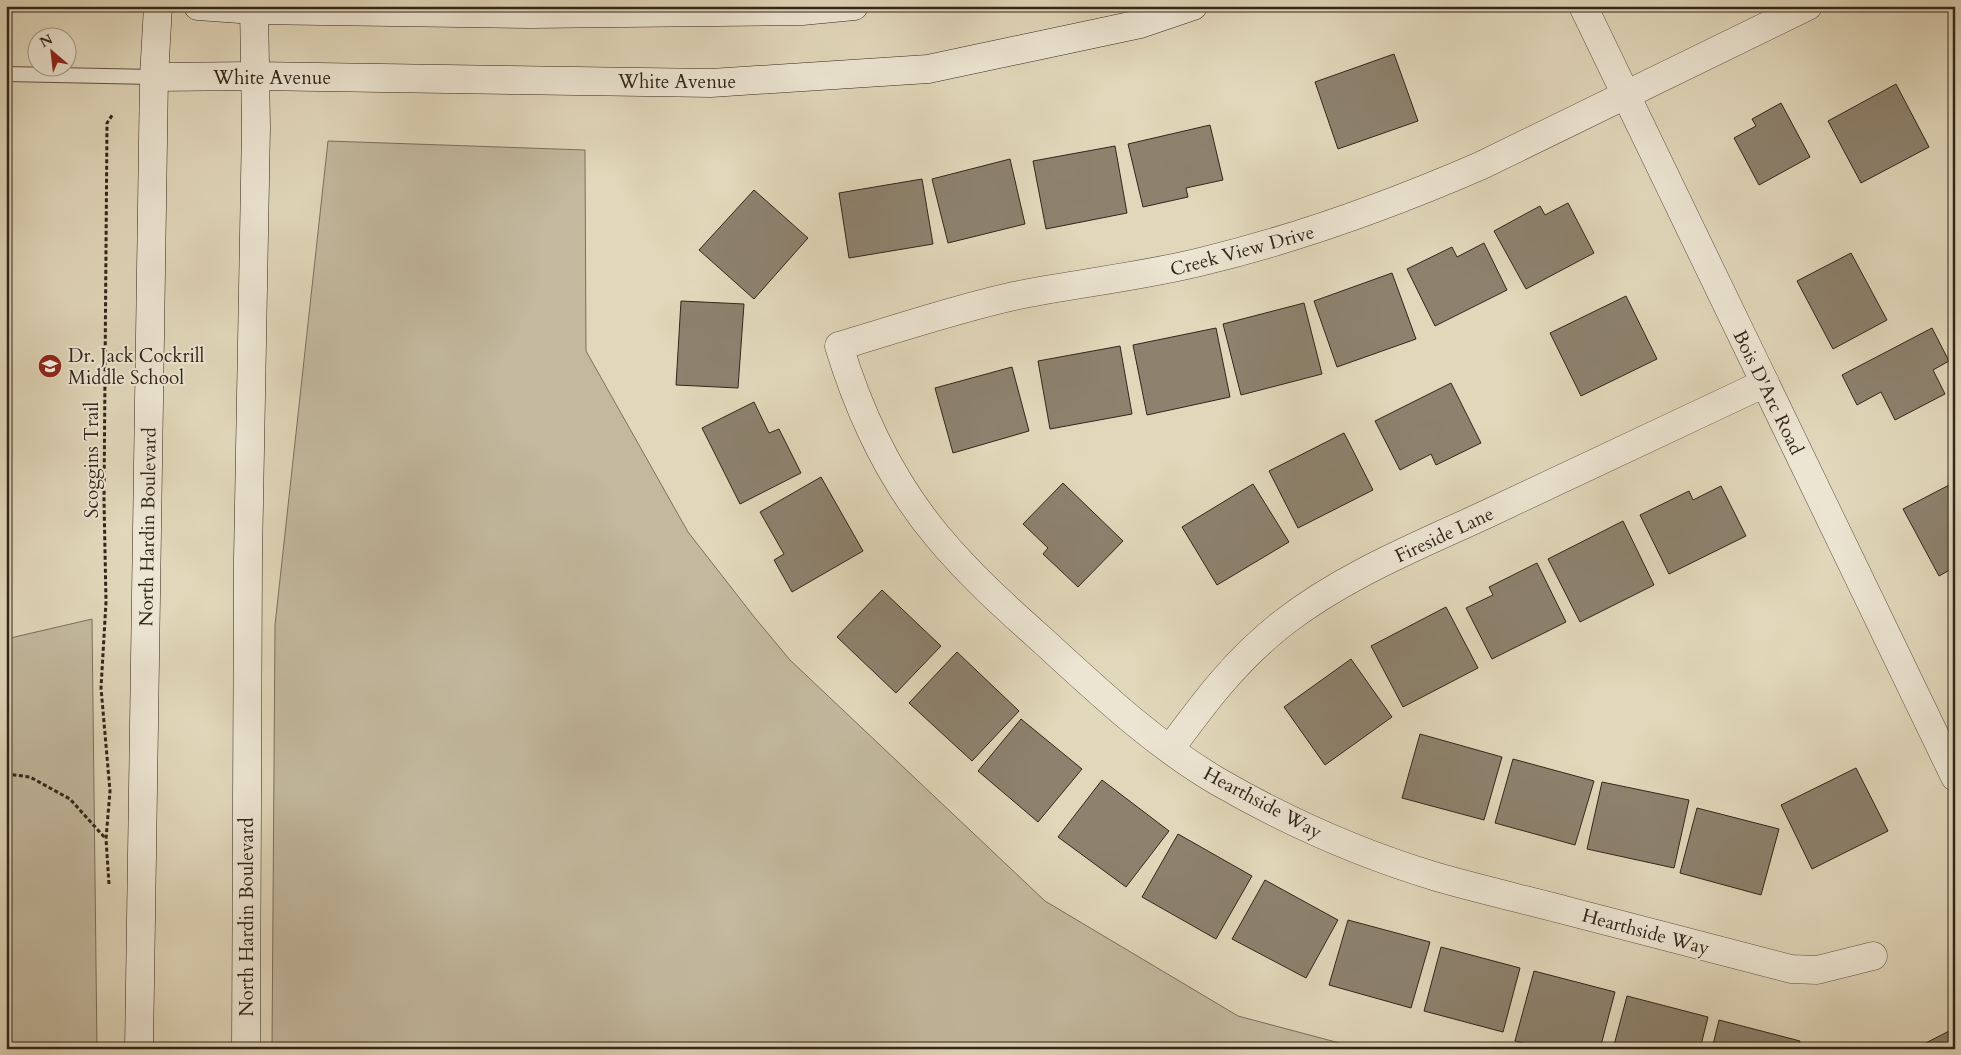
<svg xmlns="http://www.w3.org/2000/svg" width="1961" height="1055" viewBox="0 0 1961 1055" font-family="Cardo,serif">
	<rect width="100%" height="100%" fill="#e1d7ba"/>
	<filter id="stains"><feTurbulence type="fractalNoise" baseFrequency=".004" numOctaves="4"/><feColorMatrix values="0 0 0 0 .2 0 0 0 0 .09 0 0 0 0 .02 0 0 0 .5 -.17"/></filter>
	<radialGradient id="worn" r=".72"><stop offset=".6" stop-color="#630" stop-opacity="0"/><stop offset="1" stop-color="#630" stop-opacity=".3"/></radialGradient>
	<g fill="#c3b99f" stroke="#7a705d">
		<path d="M328 141 585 150 586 351 688 532 755 618 790 660 1045 901 1238 1016 1362 1049H272L275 625Z"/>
		<path d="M92 619 97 1049H6V639Z"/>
	</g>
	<g fill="#8d826e" stroke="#32261b">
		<path d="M1394 54 1418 121 1338 149 1315 82Z"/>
		<path d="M1896 84 1929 147 1861 183 1828 121Z"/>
		<path d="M1781 103 1810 157 1759 185 1734 138 1756 126 1752 119Z"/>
		<path d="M1210 125 1223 180 1186 188 1188 197 1143 207 1128 144Z"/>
		<path d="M1115 146 1127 213 1046 229 1033 161Z"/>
		<path d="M1010 159 1025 224 948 243 932 179Z"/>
		<path d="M922 179 933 244 849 258 839 193Z"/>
		<path d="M754 190 808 238 754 299 699 250Z"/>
		<path d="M1568 203 1594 253 1526 289 1494 231 1540 206 1545 215Z"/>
		<path d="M1484 243 1507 290 1435 326 1407 269 1452 247 1457 257Z"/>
		<path d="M1851 253 1887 320 1833 349 1797 281Z"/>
		<path d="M1392 273 1416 339 1337 367 1314 301Z"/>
		<path d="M1626 296 1657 359 1581 396 1550 333Z"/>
		<path d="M681 301 744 304 738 388 676 385Z"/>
		<path d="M1304 303 1322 374 1241 395 1223 324Z"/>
		<path d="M1216 328 1230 397 1147 415 1133 345Z"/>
		<path d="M1932 328 1949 361 1933 370 1945 394 1895 420 1881 392 1857 405 1842 375Z"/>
		<path d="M1120 346 1132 414 1050 429 1038 361Z"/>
		<path d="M1012 367 1029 431 953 453 935 388Z"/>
		<path d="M1451 383 1481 443 1436 465 1431 454 1400 470 1375 421Z"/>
		<path d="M754 402 769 433 779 429 801 473 740 504 702 428Z"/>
		<path d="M1344 433 1373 490 1298 528 1269 471Z"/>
		<path d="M821 477 863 551 792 592 774 560 784 554 760 512Z"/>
		<path d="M1955 482V567L1939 576 1903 509Z"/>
		<path d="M1063 483 1123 541 1078 587 1043 554 1048 548 1023 524Z"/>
		<path d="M1253 484 1289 542 1217 585 1182 527Z"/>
		<path d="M1721 486 1746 536 1669 574 1640 515 1689 491 1693 500Z"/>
		<path d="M1623 521 1654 585 1580 622 1548 559Z"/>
		<path d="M1537 563 1566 622 1492 659 1466 608 1493 595 1489 587Z"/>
		<path d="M882 590 941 646 896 693 837 637Z"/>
		<path d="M1446 607 1478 668 1403 707 1371 646Z"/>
		<path d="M957 652 1019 711 972 761 909 703Z"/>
		<path d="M1351 659 1392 717 1325 765 1284 707Z"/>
		<path d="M1021 719 1082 769 1038 822 978 771Z"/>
		<path d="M1420 734 1502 757 1484 820 1402 798Z"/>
		<path d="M1513 759 1594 781 1575 845 1495 823Z"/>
		<path d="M1856 768 1888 831 1812 869 1781 805Z"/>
		<path d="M1102 780 1169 831 1126 887 1058 837Z"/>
		<path d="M1602 782 1689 800 1674 868 1587 849Z"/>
		<path d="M1697 808 1779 829 1761 895 1680 873Z"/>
		<path d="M1178 834 1252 876 1216 939 1142 897Z"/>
		<path d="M1265 880 1338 920 1306 978 1232 939Z"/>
		<path d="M1348 920 1430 942 1411 1008 1329 985Z"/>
		<path d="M1441 947 1520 968 1503 1032 1424 1011Z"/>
		<path d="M1534 971 1615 992 1600 1049H1547L1515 1041Z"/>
		<path d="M1627 996 1708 1017 1700 1049H1613Z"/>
		<path d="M1719 1020 1800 1041 1798 1049H1712Z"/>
		<path d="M1955 1028V1049H1914Z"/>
	</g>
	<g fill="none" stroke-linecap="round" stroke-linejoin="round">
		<g stroke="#5e5243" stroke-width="16">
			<path id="service" d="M6 74 154 77"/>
		</g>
		<g stroke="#5e5243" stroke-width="29">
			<g id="minor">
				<path d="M1808 6 1480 166C1390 205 1299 238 1204 261 1141 277 1077 283 1014 296 955 309 897 329 839 346 860 415 891 481 938 537 969 574 1004 606 1040 638 1096 689 1151 742 1217 781 1286 821 1360 854 1437 877 1479 889 1522 899 1564 910 1640 930 1715 949 1791 969L1817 970 1873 956"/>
				<path d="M1170 749C1206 700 1235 661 1283 623 1345 575 1418 546 1489 513 1581 469 1673 426 1765 383"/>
			</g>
		</g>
		<g stroke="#5e5243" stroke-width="29">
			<path id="tertiary" d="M1583 6 1955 777"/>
		</g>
		<g stroke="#32261b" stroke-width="29">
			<g id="secondary">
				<path d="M198 6 254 10 531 14 802 11 854 6"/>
				<path d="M154 77 255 76 711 83 928 69 1140 24 1193 6"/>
				<path d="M139 1049 154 77 158 6"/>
				<path d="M246 1049 248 558 256 127 254 6"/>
			</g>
		</g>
		<g stroke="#32261b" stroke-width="3" stroke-dasharray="4 2.5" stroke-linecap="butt">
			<path d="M6 774 30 777 70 799 106 839"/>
			<path d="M109 884 106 839 110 791 101 688 106 602 104 500 107 123 113 114"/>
		</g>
		<use href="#service" stroke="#ece5d2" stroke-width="14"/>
		<use href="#minor" stroke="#ece5d2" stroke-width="28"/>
		<use href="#tertiary" stroke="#ece5d2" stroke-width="28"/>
		<use href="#secondary" stroke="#ece5d2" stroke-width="28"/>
	</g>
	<defs>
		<g id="school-disc" transform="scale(1.25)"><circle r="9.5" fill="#8f2418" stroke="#ece5d2"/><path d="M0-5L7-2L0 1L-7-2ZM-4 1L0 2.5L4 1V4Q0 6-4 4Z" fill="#fff"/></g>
	</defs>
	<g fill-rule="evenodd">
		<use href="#school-disc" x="50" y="366"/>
	</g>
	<g text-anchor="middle" stroke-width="4" stroke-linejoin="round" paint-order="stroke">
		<g font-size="19" fill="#32261b" stroke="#ece5d2">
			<text x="272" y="84">White Avenue</text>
			<text x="677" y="88">White Avenue</text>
			<text transform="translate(1242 250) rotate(-15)" y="7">Creek View Drive</text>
			<text transform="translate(1769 392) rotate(64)" y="7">Bois D'Arc Road</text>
			<text transform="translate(91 460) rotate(-90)" y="7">Scoggins Trail</text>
			<text transform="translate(147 527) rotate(-89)" y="7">North Hardin Boulevard</text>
			<text transform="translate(1444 534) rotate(-25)" y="7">Fireside Lane</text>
			<text transform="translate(1263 802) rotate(28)" y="7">Hearthside Way</text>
			<text transform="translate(246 917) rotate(-90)" y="7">North Hardin Boulevard</text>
			<text transform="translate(1646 931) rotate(15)" y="7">Hearthside Way</text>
		</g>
		<g font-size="19" fill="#32261b" stroke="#ece5d2" text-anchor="start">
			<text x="68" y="362">Dr. Jack Cockrill<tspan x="68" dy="22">Middle School</tspan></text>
		</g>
	</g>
	<rect width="1961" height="1055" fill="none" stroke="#e1d7ba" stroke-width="25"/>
	<rect x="8" y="8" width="1946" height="1040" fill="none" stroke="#32261b" stroke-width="2.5"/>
	<rect x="12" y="12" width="1936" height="1030" fill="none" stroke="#32261b"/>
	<g transform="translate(52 52) rotate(332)"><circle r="24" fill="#ece5d2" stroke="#a29989"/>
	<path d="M0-4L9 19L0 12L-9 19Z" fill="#8f2418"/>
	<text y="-8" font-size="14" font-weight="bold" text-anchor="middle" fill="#32261b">N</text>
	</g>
	<rect width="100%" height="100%" filter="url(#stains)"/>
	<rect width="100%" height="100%" fill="url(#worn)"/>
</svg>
